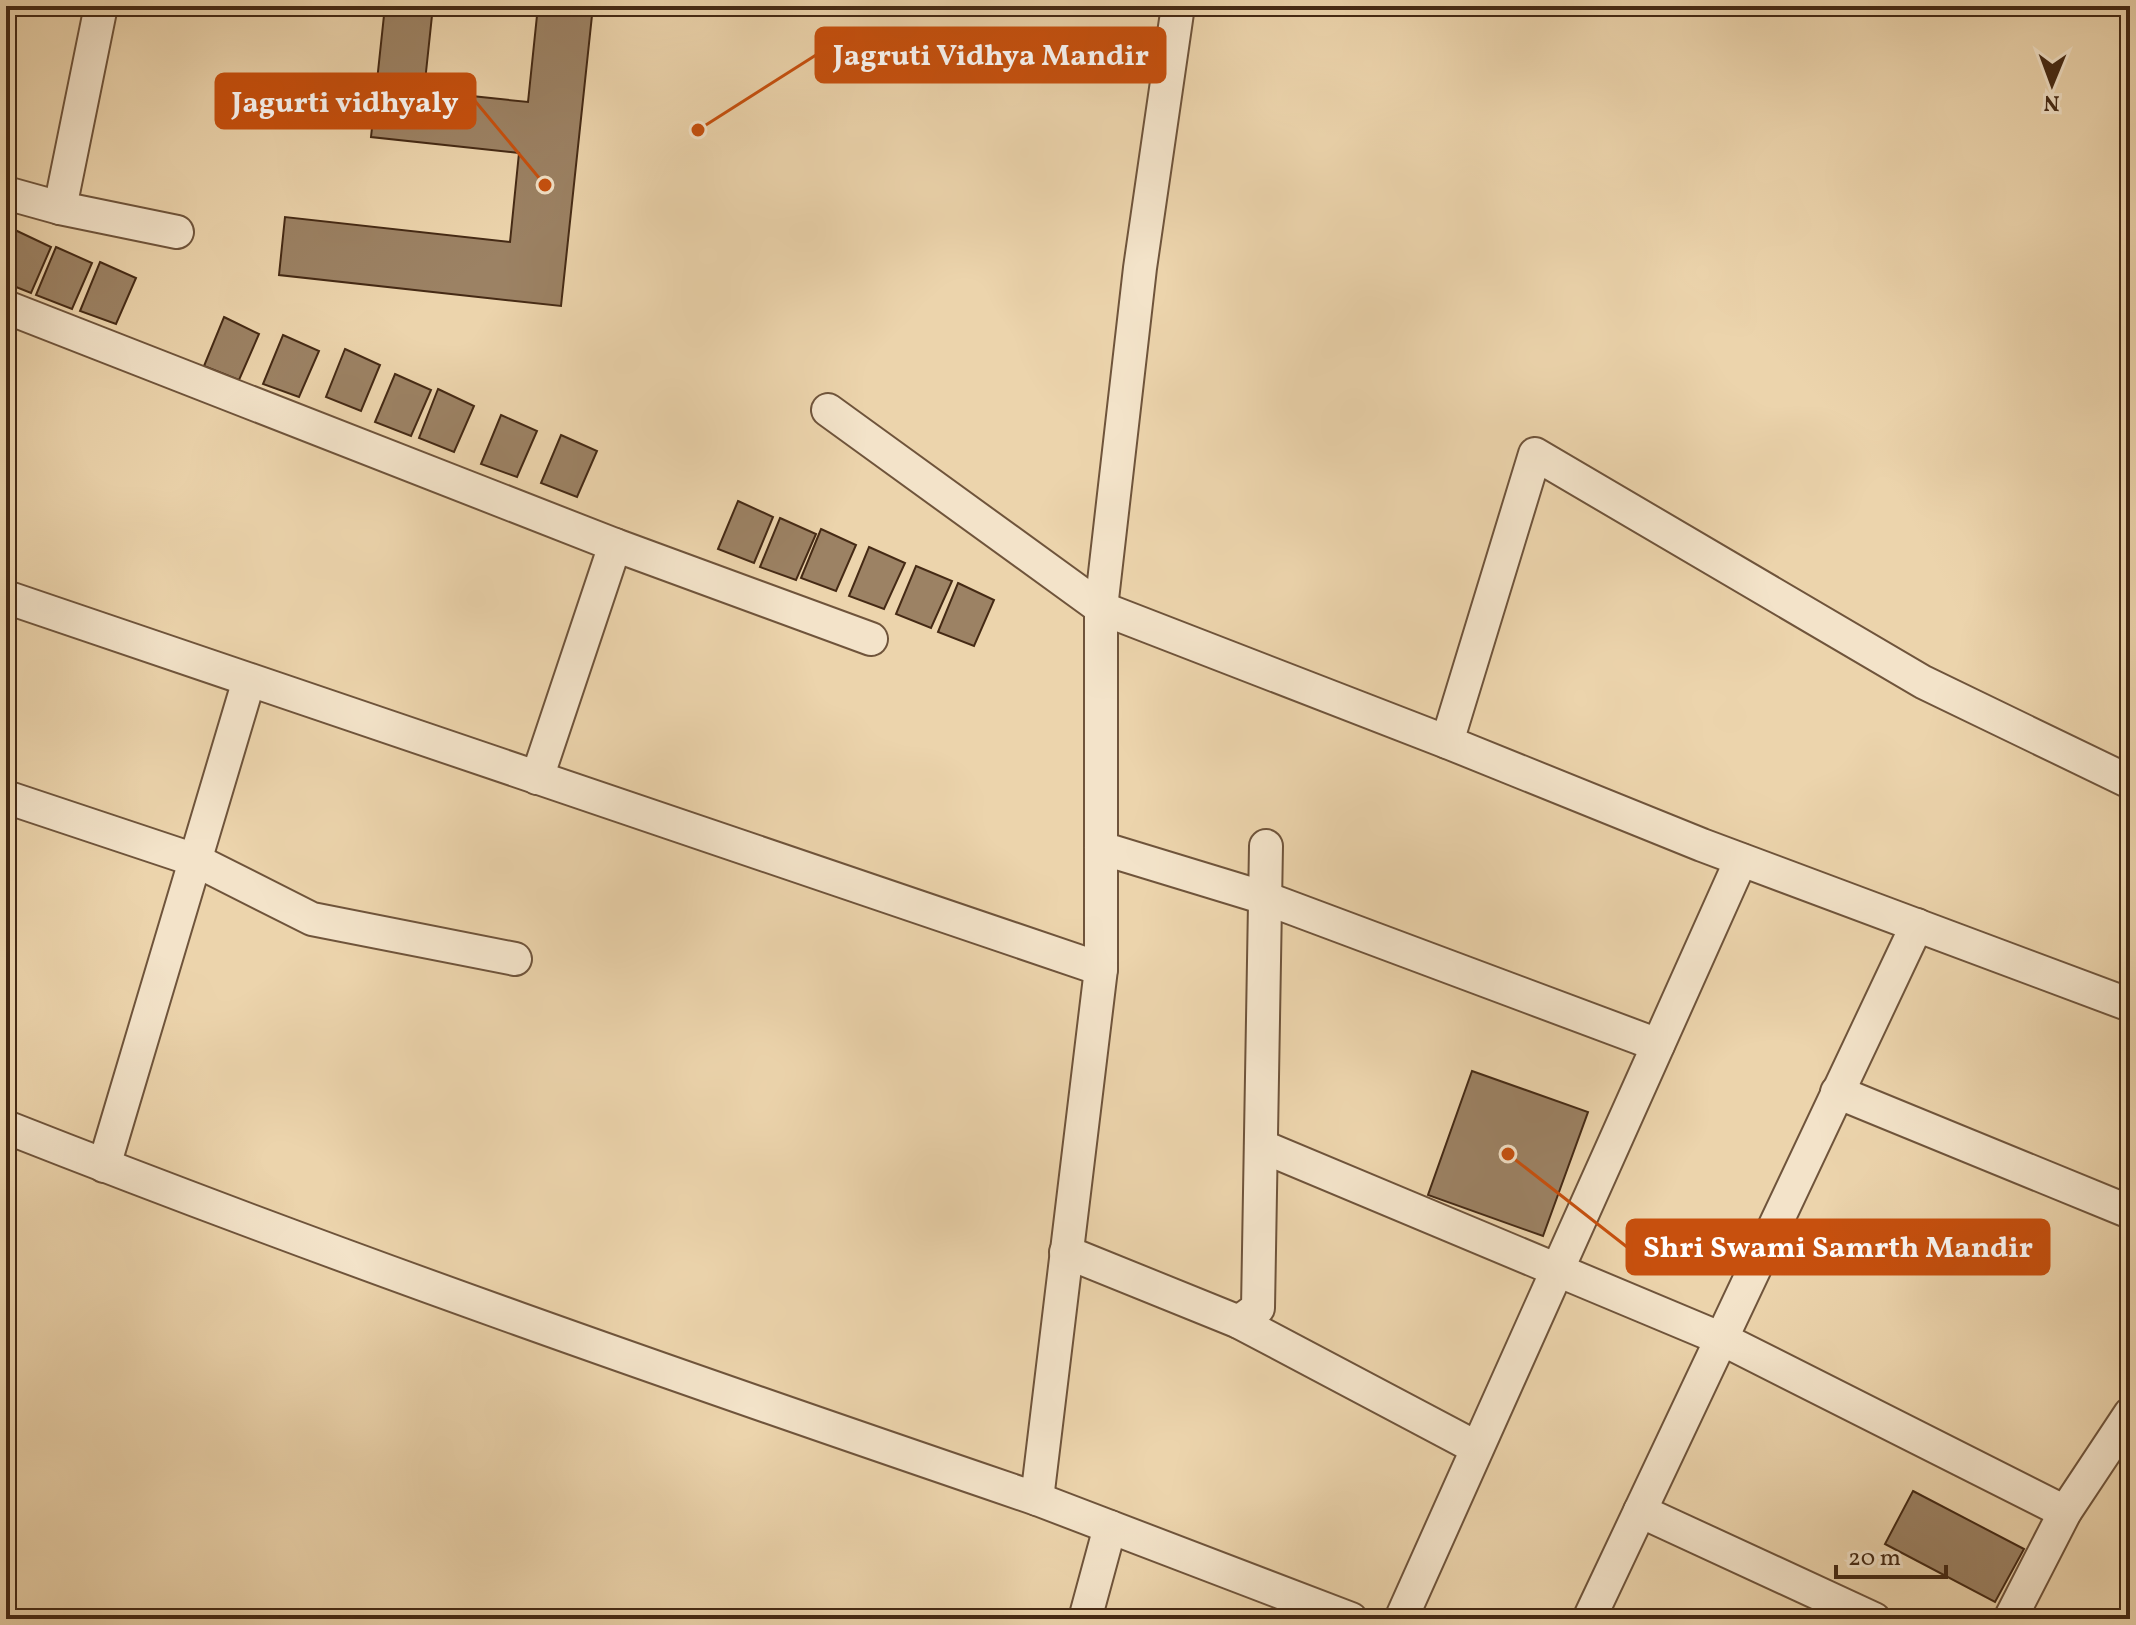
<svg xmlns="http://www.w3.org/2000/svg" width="2136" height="1625" viewBox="0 0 2136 1625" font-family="Vollkorn,serif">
	<rect width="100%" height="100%" fill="#ecd4ac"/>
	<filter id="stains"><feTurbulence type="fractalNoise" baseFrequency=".0025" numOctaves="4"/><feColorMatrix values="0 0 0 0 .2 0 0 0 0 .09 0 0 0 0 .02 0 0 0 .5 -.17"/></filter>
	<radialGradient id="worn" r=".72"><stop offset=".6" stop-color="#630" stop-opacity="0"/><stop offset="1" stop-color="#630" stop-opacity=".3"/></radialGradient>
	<g fill="#9c8264" stroke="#452a15" stroke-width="2">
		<path d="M385 6H433L424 91 528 102 538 6H593L561 306 279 275 285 217 510 242 519 153 371 137Z"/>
		<path d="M15 230 51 247 31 293 6 283V253Z"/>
		<path d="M56 247 92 263 72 309 36 295Z"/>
		<path d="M100 262 136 278 116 324 80 311Z"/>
		<path d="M224 317 259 334 239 380 204 366Z"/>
		<path d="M283 335 319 351 299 397 263 384Z"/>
		<path d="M345 349 380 365 361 411 326 397Z"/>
		<path d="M395 374 431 390 411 436 375 422Z"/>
		<path d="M438 389 474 406 454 452 419 438Z"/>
		<path d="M501 415 537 431 517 477 481 464Z"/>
		<path d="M561 435 597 451 577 497 541 483Z"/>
		<path d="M738 501 773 517 754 563 718 549Z"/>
		<path d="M780 518 816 534 796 580 760 567Z"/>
		<path d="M821 529 856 545 836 591 801 578Z"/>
		<path d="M869 547 905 563 884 609 849 596Z"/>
		<path d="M916 566 952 581 931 628 896 614Z"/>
		<path d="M958 583 994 600 974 646 938 632Z"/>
		<path d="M1472 1071 1588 1112 1543 1236 1428 1195Z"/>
		<path d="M1913 1491 2024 1549 1995 1602 1885 1544Z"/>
	</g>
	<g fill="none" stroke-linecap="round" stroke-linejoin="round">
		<g stroke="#6f543b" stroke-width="36">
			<g id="minor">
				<path d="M6 193 60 208 177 232"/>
				<path d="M60 208 101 6"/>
				<path d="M6 307 615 545 537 778"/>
				<path d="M828 410 1101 608 1447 742 1702 845 2130 1005"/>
				<path d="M615 545 871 639"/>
				<path d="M6 597 1101 969V608L1140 268 1178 6"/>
				<path d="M1447 742 1535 454 1923 682 2130 782"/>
				<path d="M9 798 195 860 312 919 515 959"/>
				<path d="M1101 848 1265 898 1658 1045"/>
				<path d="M1837 1092 2130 1212"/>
				<path d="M6 1127C346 1261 691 1381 1037 1499L1101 969"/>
				<path d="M1261 1146 1722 1339 2065 1512"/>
				<path d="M104 1166 249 680"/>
				<path d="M1066 1252 1239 1322 1258 1308 1266 846"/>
				<path d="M1239 1322 1477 1448"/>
				<path d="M1037 1499 1351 1619"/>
				<path d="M1640 1511 1874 1619"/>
				<path d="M1085 1619 1110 1527"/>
				<path d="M1401 1619 1741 860"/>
				<path d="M1589 1619 1917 925"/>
				<path d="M2010 1619 2065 1512 2130 1414"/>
			</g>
		</g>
		<use href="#minor" stroke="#f3e3c9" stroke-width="32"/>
	</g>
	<path fill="none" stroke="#c7500e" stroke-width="3" d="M698 130L816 55M545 185L475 101M1508 1154L1627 1247"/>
	<g fill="#c7500e" stroke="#f3e3c9" stroke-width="3">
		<circle cx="698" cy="130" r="8"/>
		<circle cx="545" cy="185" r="8"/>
		<circle cx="1508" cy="1154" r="8"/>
	</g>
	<g fill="#c7500e" stroke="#c7500e" stroke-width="3">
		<rect x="816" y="28" width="349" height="54" rx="8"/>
		<rect x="216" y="74" width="259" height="54" rx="8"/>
		<rect x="1627" y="1220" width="422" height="54" rx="8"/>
	</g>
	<g font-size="30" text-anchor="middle" font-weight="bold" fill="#fff">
		<text x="991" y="65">Jagruti Vidhya Mandir</text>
		<text x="345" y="112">Jagurti vidhyaly</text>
		<text x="1838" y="1257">Shri Swami Samrth Mandir</text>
	</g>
	<rect width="2136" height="1625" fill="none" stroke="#ecd4ac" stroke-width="32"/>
	<rect x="8" y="8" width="2120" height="1609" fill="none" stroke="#452a15" stroke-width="4"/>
	<rect x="16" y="16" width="2104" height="1593" fill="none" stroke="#452a15" stroke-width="2"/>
	<g transform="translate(2052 84) rotate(181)" stroke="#f3e3c9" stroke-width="6" paint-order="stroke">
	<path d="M0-6L14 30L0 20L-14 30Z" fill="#452a15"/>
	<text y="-12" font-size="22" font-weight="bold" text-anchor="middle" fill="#452a15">N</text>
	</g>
	<path d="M1836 1565v12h110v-12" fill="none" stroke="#452a15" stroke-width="4"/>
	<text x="1848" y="1565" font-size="24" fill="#452a15" stroke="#f3e3c9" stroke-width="6" paint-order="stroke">20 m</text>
	<rect width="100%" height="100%" filter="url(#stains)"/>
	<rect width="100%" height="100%" fill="url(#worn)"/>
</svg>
